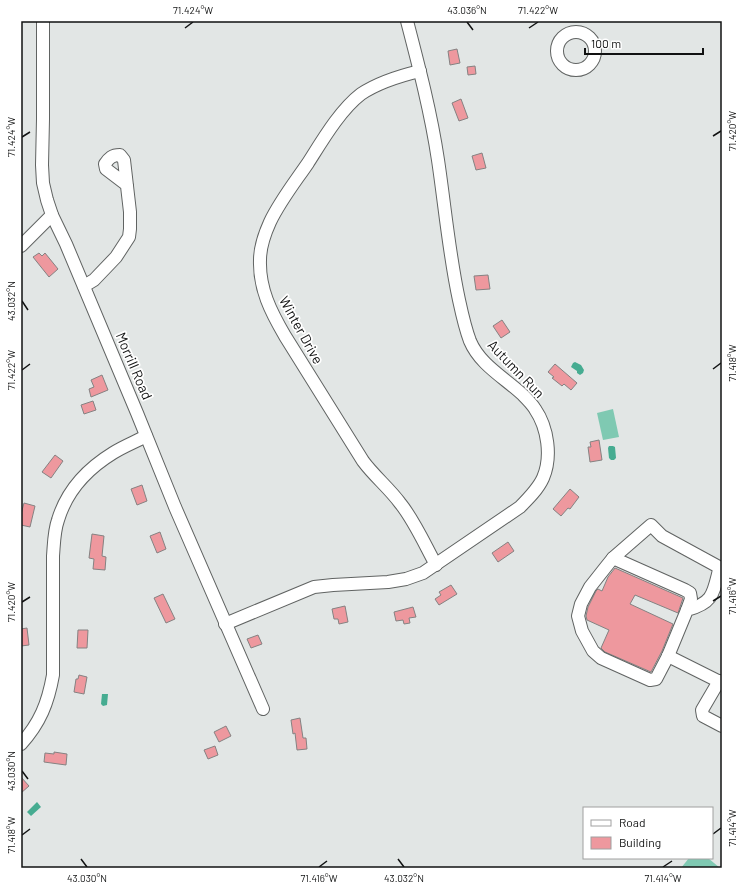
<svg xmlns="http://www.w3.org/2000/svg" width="743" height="889" viewBox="0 0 743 889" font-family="Barlow,sans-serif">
	<rect width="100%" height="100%" fill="#e2e6e5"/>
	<g fill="#7fc9b2">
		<path d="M613 409 619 437 603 440 597 413Z"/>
		<path d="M689 858H708L720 868H681Z"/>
	</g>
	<g fill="#46ac91">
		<path d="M575 362 581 365 584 370 583 373 580 375 577 373V371L571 367 573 363Z"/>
		<path d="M609 446H613L615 447 616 458 614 460H611L609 458 608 448Z"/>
		<path d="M102 694H108L107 705 103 706 101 704Z"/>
		<path d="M37 802 41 807 31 816 27 812Z"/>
	</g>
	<g fill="#ee989e" stroke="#858282">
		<path d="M457 49 460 63 450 65 448 51Z"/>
		<path d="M475 66 476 74 468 75 467 67Z"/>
		<path d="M461 99 468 118 459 121 452 103Z"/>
		<path d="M482 153 486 168 476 170 472 156Z"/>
		<path d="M39 253 42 256 45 253 58 269 49 277 33 257Z"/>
		<path d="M488 275 490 289 476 290 474 276Z"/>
		<path d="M502 320 510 332 501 338 493 326Z"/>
		<path d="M555 364 577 383 571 390 564 384 562 386 552 378 554 377 548 372Z"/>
		<path d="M102 375 108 390 91 397 89 389 94 387 91 380Z"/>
		<path d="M93 401 96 410 84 414 81 405Z"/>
		<path d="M599 440 602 460 590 462 588 447H591L590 442Z"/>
		<path d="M55 455 63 461 51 478 42 472Z"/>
		<path d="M142 485 147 501 137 505 131 489Z"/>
		<path d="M570 489 579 497 570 509 568 508 561 516 553 509Z"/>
		<path d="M24 503 35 506 30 527 21 525V514Z"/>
		<path d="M160 532 166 549 157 553 150 536Z"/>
		<path d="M92 534 104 536 102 556 106 557 105 570 93 569 94 559 89 558Z"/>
		<path d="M508 542 514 551 498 562 492 553Z"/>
		<path d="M615 568 683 598 678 613 635 595 630 604 673 624 662 651 651 672 605 652 601 648 609 630 587 620 586 616 588 607 596 591 598 589 602 591 608 577Z"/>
		<path d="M451 585 457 594 439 605 435 599 441 595 439 592Z"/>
		<path d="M163 594 175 619 166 623 154 598Z"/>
		<path d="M345 606 348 622 339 624 338 619H334L332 609Z"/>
		<path d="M413 607 416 617 409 618 410 623 404 624 403 620 396 621 394 612Z"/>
		<path d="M27 628 29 645 21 646V629Z"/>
		<path d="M78 630H88L87 648H77Z"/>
		<path d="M258 635 262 644 251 648 247 639Z"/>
		<path d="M79 675 87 677 84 694 74 692 76 679H78Z"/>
		<path d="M300 718 303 738H306L307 749 297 750 295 733 293 734 291 720Z"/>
		<path d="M226 726 231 736 219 742 214 732Z"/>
		<path d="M215 746 218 755 208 759 204 750Z"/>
		<path d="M54 752 67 754 66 765 44 762 45 753 54 754Z"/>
		<path d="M21 777 29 786 21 793Z"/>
	</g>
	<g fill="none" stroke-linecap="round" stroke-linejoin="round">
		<g stroke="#606362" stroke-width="14">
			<g id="minor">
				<path d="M43 21V119L42 165 43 183 47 200 52 215 66 244 137 413 175 507 263 709"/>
				<circle cx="576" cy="51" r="19"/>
				<path d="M420 71C399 76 379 82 361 94 340 110 322 141 308 163 295 182 280 201 270 222 265 233 260 247 260 260 259 289 271 312 285 336L363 461C374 476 389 488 400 503 414 520 425 545 436 565"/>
				<path d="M21 246 52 215"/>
				<path d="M84 286 94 280 116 257 129 237 130 229V212L124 160 120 155C112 155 109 158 105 164L106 169 127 185"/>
				<path d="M651 525 662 536 717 566 719 570C713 594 713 603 687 610L668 656 656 679 650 680 601 658 593 651 582 631 578 616 581 604 590 587 605 568 613 558Z"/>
				<path d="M613 558 685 590 690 593 691 599 687 610"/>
				<path d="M225 624 314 587 333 585 388 582 406 579 423 573 520 507C529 498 538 489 543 478 552 457 548 428 535 409 532 404 527 399 523 395 505 378 480 365 470 341 465 328 462 314 459 300 449 254 445 207 438 160 431 113 419 67 407 21"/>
				<path d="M668 656 722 683"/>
				<path d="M719 681 702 710 703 716 722 726"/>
				<path d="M21 744C40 723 48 703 53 675V556C54 544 54 531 58 520 67 490 87 469 113 453 124 446 135 442 146 436"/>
			</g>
		</g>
		<use href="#minor" stroke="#fff" stroke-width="12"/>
	</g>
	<path fill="none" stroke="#111212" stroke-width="1.5" d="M467 22 473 30M185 28 193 22M529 28 538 22M713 136 721 131M22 137 30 132M22 301 28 310M713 369 721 363M22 370 30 364M713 601 721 596M22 602 30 597M22 771 28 779M713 834 721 828M22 835 30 829M81 859 87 867M398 859 404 867M319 867 327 861M663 867 672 861"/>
	<g text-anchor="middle" stroke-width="3.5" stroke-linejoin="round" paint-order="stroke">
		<g font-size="14" fill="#111212" stroke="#fff">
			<text transform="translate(301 330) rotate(61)" y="5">Winter Drive</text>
			<text transform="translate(134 366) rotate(67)" y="5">Morrill Road</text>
			<text transform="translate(516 369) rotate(46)" y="5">Autumn Run</text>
		</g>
	</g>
	<rect width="743" height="889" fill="none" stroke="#ffffff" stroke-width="44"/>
	<rect x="583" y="807" width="130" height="52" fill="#ffffff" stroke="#a0a0a0"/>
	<rect x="591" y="820" width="20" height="6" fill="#ffffff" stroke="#a0a0a0"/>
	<text x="619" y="827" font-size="12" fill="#111212">Road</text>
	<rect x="591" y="837" width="20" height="12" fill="#ee989e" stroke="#a0a0a0"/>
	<text x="619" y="847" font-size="12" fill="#111212">Building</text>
	<path d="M585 48v6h118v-6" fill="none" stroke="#111212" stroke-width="2"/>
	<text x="591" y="48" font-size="12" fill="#111212" stroke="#ffffff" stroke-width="3" paint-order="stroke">100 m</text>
	<rect x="22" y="22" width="699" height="845" fill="none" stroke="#111212" stroke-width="1.5"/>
	<g font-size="10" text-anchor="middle" fill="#111212">
		<text x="193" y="14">71.424°W</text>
		<text x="467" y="14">43.036°N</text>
		<text x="538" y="14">71.422°W</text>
		<text transform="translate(732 131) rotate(-90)" y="4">71.420°W</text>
		<text transform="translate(11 137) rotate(-90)" y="4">71.424°W</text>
		<text transform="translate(11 301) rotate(-90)" y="4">43.032°N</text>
		<text transform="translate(732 363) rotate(-90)" y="4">71.418°W</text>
		<text transform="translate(11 370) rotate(-90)" y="4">71.422°W</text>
		<text transform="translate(732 596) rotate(-90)" y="4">71.416°W</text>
		<text transform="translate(11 602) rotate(-90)" y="4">71.420°W</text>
		<text transform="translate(11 771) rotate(-90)" y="4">43.030°N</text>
		<text transform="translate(732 828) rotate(-90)" y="4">71.414°W</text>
		<text transform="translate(11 835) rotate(-90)" y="4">71.418°W</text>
		<text x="87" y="882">43.030°N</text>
		<text x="319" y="882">71.416°W</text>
		<text x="404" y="882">43.032°N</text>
		<text x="663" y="882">71.414°W</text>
	</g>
</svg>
